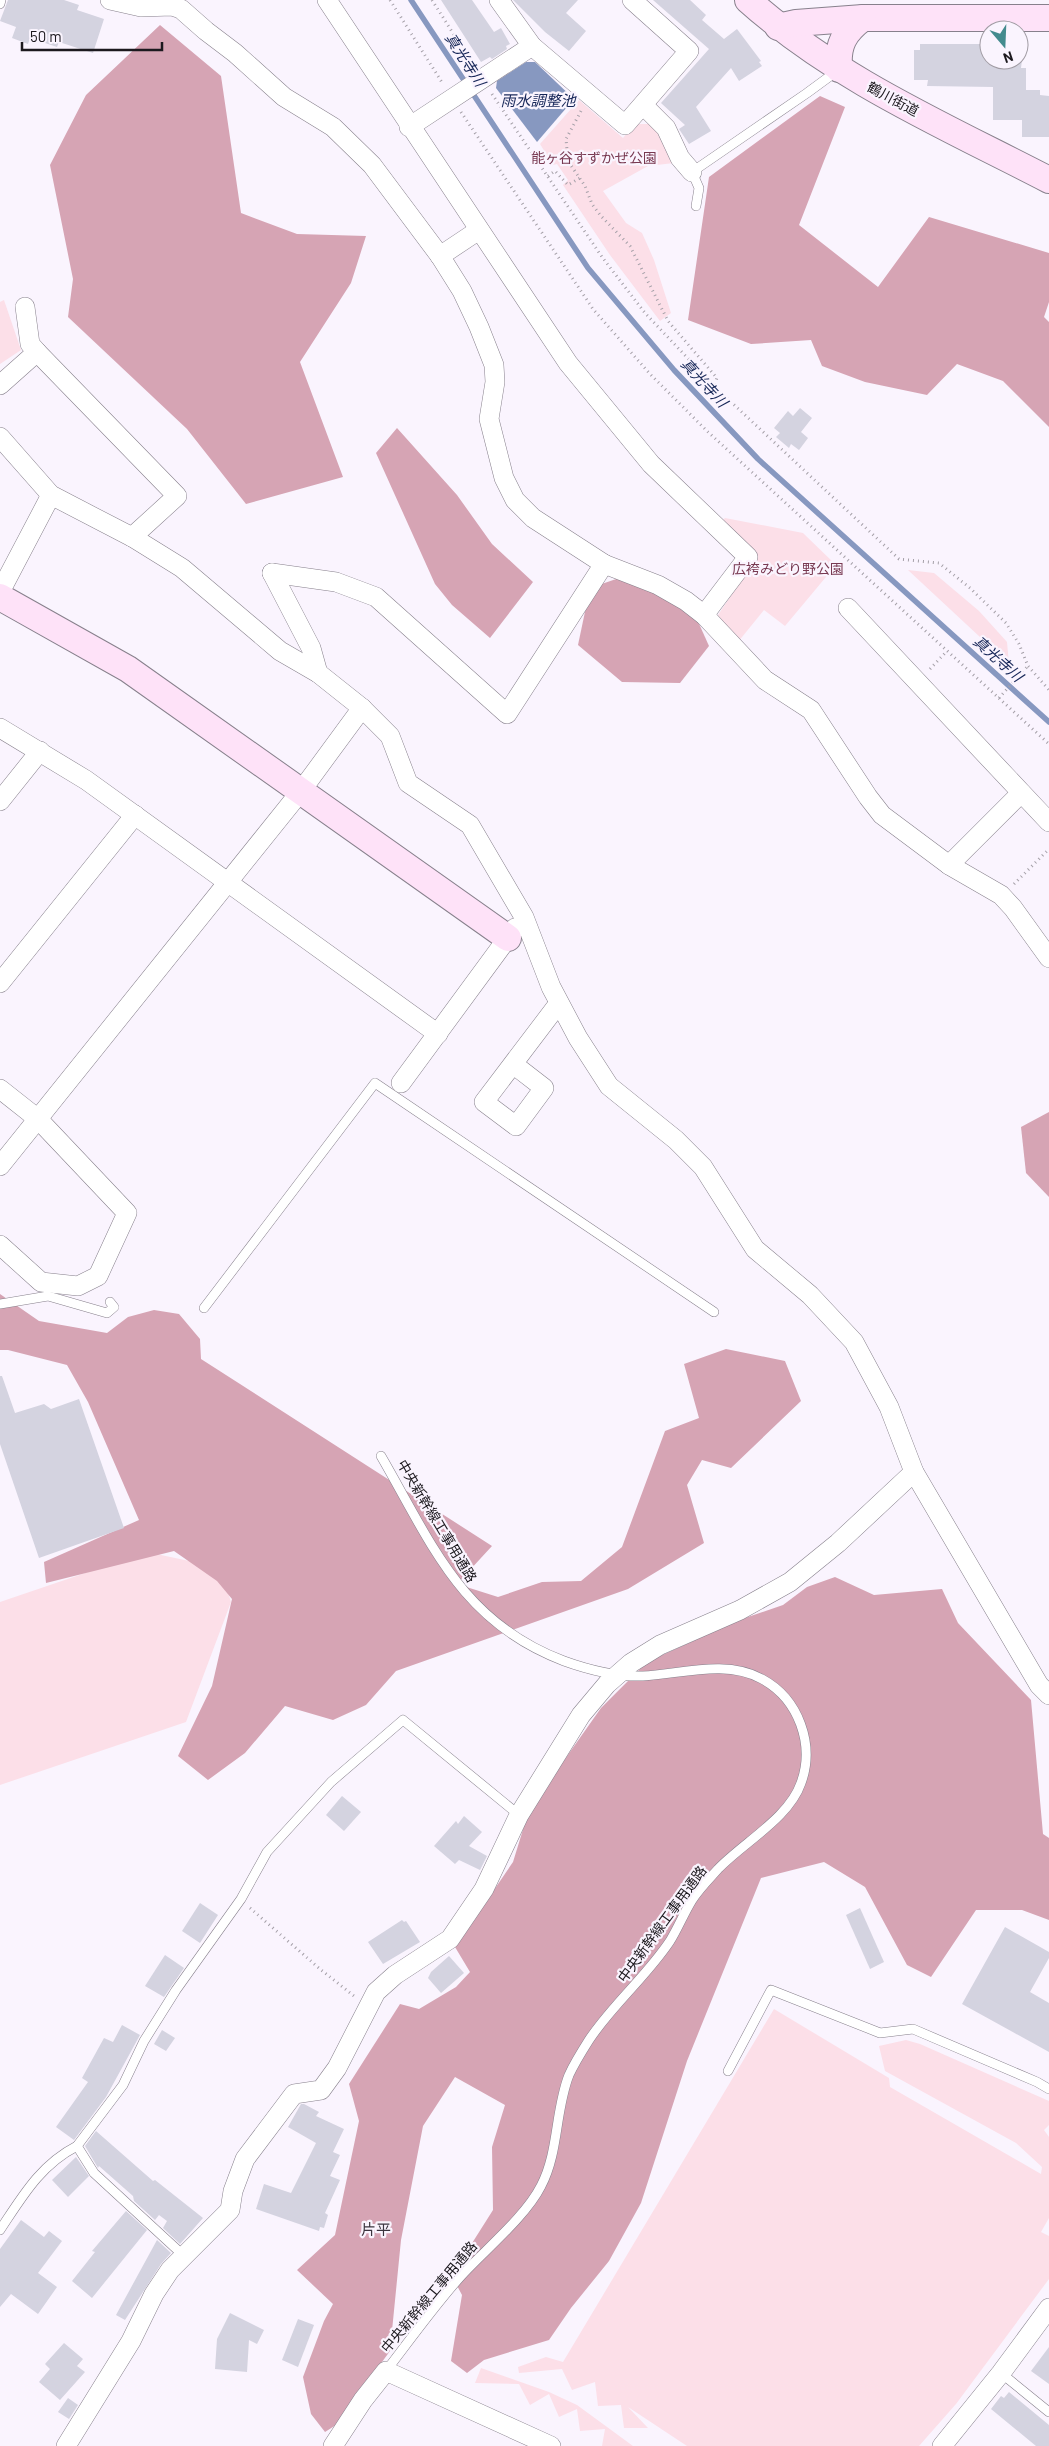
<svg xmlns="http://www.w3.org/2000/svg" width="1049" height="2446" viewBox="0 0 1049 2446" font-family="Barlow,'Noto Sans JP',sans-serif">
	<rect width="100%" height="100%" fill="#faf4fe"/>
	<g fill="#fcdfe8">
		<path d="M579 100 623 138 635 124H650L663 139 674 163 648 166 603 191 626 223 642 233 654 260 671 313 660 321 610 255 563 185 568 180 557 164 553 165 540 144Z"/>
		<path d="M4 300 21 350 0 364V302Z"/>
		<path d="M725 518 803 533 836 565 785 626 764 610 738 642 716 618 757 557 720 523Z"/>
		<path d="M908 570 934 573 979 611 1007 642 1009 664Z"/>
		<path d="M147 1552 208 1565 223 1577 231 1602 186 1722 0 1785V1602Z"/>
		<path d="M774 2009 889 2078 890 2087 1041 2174 1042 2167 1016 2143 885 2071 879 2046 906 2040 920 2044 1049 2101V2125L1044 2130 1049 2137V2218L1041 2232 1049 2236V2279L956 2404 919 2446H687L628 2407 648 2428H624L621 2405 598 2406 595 2382 572 2390 562 2369 519 2373 518 2367 546 2357 563 2362Z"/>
		<path d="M481 2368 549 2392 577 2405 633 2446H602L605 2429 580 2431 577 2409 559 2417 549 2394 530 2405 519 2384 475 2383Z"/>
	</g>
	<g fill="#d6a4b4">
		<path d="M160 25 221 76 241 213 297 234 366 236 351 283 300 362 343 477 246 504 187 429 68 317 73 279 50 165 86 95Z"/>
		<path d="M820 96 845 107 799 225 878 287 929 217 1049 253V302L1044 317 1049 322V427L1003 381 957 364 927 395 865 382 822 366 811 340 751 344 688 320 709 177Z"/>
		<path d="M397 428 457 495 492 544 533 582 490 638 452 605 435 584 376 453Z"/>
		<path d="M622 577 687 597 709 646 680 683 622 682 578 645 590 588Z"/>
		<path d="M1049 1112V1197L1026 1173 1021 1127Z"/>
		<path d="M0 1294 39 1321 107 1333 128 1317 154 1310 179 1314 200 1339 201 1359 492 1546 457 1584 498 1597 542 1582 581 1581 622 1547 665 1431 699 1418 684 1364 726 1349 785 1361 801 1401 731 1468 702 1460 687 1485 704 1543 628 1589 396 1671 366 1705 333 1720 285 1706 245 1753 208 1780 178 1756 212 1686 232 1599 217 1581 174 1551 46 1583 44 1562 139 1520 88 1402 67 1365 8 1350H0Z"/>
		<path d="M835 1577 874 1595 942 1589 958 1623 1031 1700 1043 1834 1049 1838V1920L1022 1910H976L931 1977 907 1965 865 1887 824 1862 761 1878 687 2061 641 2203 609 2261 571 2308 549 2340 484 2360 467 2373 451 2361 462 2295 454 2280 462 2259 493 2210 492 2147 505 2105 455 2077 423 2126 401 2240 390 2351 336 2425 325 2432 311 2414 303 2377 324 2321 333 2304 297 2270 335 2235 359 2121 349 2084 400 2004 419 2009 456 1987 470 1972 455 1947 513 1862 529 1810 601 1708 647 1662 739 1620 783 1605 807 1587Z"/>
	</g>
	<path fill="#8798c0" d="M526 62H535L574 99 537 142 496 88 497 81Z"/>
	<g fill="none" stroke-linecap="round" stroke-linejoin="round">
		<path stroke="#8798c0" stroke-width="5.5" d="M411 0 588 268 674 370 758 459 1049 722"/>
	</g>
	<g fill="#d4d3e0">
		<path d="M8 0H64L79 5 77 10 104 19 93 53 59 42 57 47 30 38 28 44 12 38 16 27 0 21Z"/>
		<path d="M441 0H472L494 32 501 28 510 44 506 46 507 49 492 59 490 57 481 62Z"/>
		<path d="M513 0H578L566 13 586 31 569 51 545 32Z"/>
		<path d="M653 0H690L706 15 702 20 724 39 737 29 761 61 759 62 762 66 739 81 731 68 696 107 711 131 689 144 679 129 685 125 661 103 709 49Z"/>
		<path d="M920 44H981V50H986V60H1022L1021 68H1026V90H1040V95L1049 96V137H1022V120H993V87L927 86 928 80H914V50H920Z"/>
		<path d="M800 408 812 418 801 432 808 438 799 450 791 444 789 448 776 437 780 433 774 428 788 411 793 416Z"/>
		<path d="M0 1376H2L15 1413 44 1404 51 1409 79 1399 124 1528 39 1558 0 1444Z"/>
		<path d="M342 1796 361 1812 344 1831 326 1815Z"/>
		<path d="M464 1816 482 1832 469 1846 487 1856 480 1870 459 1860 455 1864 434 1846 456 1821 458 1824Z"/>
		<path d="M200 1903 218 1915 200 1943 182 1931Z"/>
		<path d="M860 1908 884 1962 870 1969 846 1915Z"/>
		<path d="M402 1920 404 1922 406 1921 420 1942 383 1964 368 1942Z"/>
		<path d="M1005 1927 1049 1952V1958L1030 1992 1049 2003V2052L962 2004Z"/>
		<path d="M165 1955 184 1968 164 1997 145 1986Z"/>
		<path d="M449 1956 464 1973 441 1993 428 1978 431 1972Z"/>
		<path d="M122 2025 140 2035 106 2097 74 2140 56 2127 88 2082 82 2078 104 2038 113 2042Z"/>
		<path d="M162 2030 175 2038 166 2051 154 2044Z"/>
		<path d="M301 2104H304L319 2112 316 2116 344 2129 333 2152 340 2155 330 2176 340 2180 325 2213 328 2215 324 2228 320 2227 319 2231 256 2209 264 2184 291 2193 316 2143 288 2127Z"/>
		<path d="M96 2131 153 2181 155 2180 203 2218 180 2244 163 2228 167 2221 159 2215 155 2220 134 2201 133 2196 99 2166 98 2168 85 2146Z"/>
		<path d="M76 2157 89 2176 68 2197 52 2180Z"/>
		<path d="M126 2211 147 2230 92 2298 72 2281 95 2252 92 2251Z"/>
		<path d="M21 2220 44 2237 49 2231 62 2241 38 2273 57 2287 38 2314 11 2294 0 2307V2249Z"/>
		<path d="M157 2240 171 2253 161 2264 125 2320 116 2315Z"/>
		<path d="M230 2313 264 2330 257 2344 249 2340 247 2372 215 2369 217 2339Z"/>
		<path d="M298 2319 314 2325 298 2367 282 2360Z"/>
		<path d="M64 2343 83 2359 77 2366 85 2372 60 2400 39 2382 50 2369 45 2364Z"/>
		<path d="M1049 2347V2384L1031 2371Z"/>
		<path d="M1009 2392 1049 2425V2446H1036L991 2409 1001 2396 1004 2398Z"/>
		<path d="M68 2398 78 2405 69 2419 58 2412Z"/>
	</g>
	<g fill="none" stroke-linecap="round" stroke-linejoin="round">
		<g stroke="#87808c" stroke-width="10">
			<g id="lane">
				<path d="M0 4 1 0"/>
				<path d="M696 206 699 188 692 172 807 93 837 71"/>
				<path d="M0 1304 48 1296 107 1313 114 1307 110 1302"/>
				<path d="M204 1308 375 1083 714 1312"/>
				<path d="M381 1456C432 1544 461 1622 564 1661 589 1670 616 1677 643 1676 681 1674 726 1659 762 1679 799 1699 815 1745 801 1783 789 1818 744 1842 718 1869 709 1879 699 1889 692 1900 684 1913 678 1928 670 1941 646 1977 612 2005 589 2040 582 2051 574 2064 569 2075 555 2110 559 2152 541 2186 526 2216 485 2250 461 2276 434 2306 410 2340 386 2371"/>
				<path d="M728 2071 771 1990 880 2033 913 2029 1037 2082 1049 2089"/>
				<path d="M0 2230C22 2197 40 2165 77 2146"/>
				<path d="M183 2255 94 2173 77 2146 123 2085 144 2041 176 1990 241 1899 267 1852 331 1782 403 1720 519 1815"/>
				<path d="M1001 2373 1049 2412"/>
			</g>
		</g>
		<g stroke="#87808c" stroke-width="20">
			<g id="street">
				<path d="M110 0 141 7 172 6 181 9 206 31 235 53 284 97 333 127 372 165 440 256 462 291 479 327 494 365 495 382 489 419 504 478 515 500 533 518 604 564 658 585 686 601 704 615 765 680 811 710 868 797 882 815 949 865 1001 895 1013 908 1049 958"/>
				<path d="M327 0 568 363 651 464 748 557 704 615"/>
				<path d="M499 0 532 46 625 125 689 51 632 0"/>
				<path d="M643 105 666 128 680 158 692 172"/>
				<path d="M409 127 532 46"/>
				<path d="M440 256 479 230"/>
				<path d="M25 307 30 344 37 352"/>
				<path d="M0 385 37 352 177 496 132 537"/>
				<path d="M0 437 51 495 132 537 182 568 280 651 318 673 362 708 390 736 408 783 470 825 524 917 551 987 578 1038 609 1086 676 1140 703 1167 755 1249 810 1295 854 1342 889 1407 914 1472 1039 1685 1049 1695"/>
				<path d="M272 573 336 582 376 597 507 714 604 564"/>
				<path d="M272 573 311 648 318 673"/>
				<path d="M0 592 51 495"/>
				<path d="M848 608 1049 822"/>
				<path d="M0 728 86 780 438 1034"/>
				<path d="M0 801 40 751"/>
				<path d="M949 865 1021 793"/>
				<path d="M0 983 135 815"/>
				<path d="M513 1064 544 1088 516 1126 484 1102 559 1003"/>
				<path d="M401 1083 515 928"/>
				<path d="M0 1089 38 1119 127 1213 98 1276 78 1286 41 1282 0 1245"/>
				<path d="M0 1166 301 791 362 708"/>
				<path d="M66 2446 131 2341 154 2294 170 2270 230 2210 233 2191 245 2159 294 2094 321 2090 337 2068 376 1992 395 1975 450 1939 484 1889 519 1815 581 1715 607 1684 631 1663 660 1645 740 1610 790 1582 838 1543 914 1472"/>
				<path d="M333 2446 363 2400 386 2371 551 2446"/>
				<path d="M942 2446 1001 2373 1049 2308"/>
			</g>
		</g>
		<g stroke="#87808c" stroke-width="28">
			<g id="secondary">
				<path d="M748 0C836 79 945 126 1049 180"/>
				<path d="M778 27 796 23 863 18H1049"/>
				<path d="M839 69C837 45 844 32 863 18"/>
				<path d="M0 597 128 669 508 938"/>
			</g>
		</g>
		<g stroke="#a5a0a8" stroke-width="3" stroke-dasharray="1 4" stroke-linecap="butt">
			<path d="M390 0 443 84"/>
			<path d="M432 0 473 65"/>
			<path d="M492 94 602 257 645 313 714 386 899 559 939 563 970 588 1006 623 1019 644 1028 666 1049 690"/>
			<path d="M581 111 566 139 568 161 585 186 592 204 601 216 630 246 668 321 717 378 714 386"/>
			<path d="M461 112 593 309 650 374 708 432 1049 744"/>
			<path d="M548 176 555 171 568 185 580 178"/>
			<path d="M930 669 947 651"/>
			<path d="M999 698 1028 666"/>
			<path d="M1014 884 1049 849"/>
			<path d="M250 1908 320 1969 354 1996"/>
		</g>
		<use href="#lane" stroke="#fff" stroke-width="9"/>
		<use href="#street" stroke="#fff" stroke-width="19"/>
		<use href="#secondary" stroke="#fee2f8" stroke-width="26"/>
	</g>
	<g text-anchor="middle" stroke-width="4.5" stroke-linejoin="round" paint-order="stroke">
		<g font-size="14" fill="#1c191e" stroke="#faf4fe">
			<text transform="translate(893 99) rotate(28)" y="5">鶴川街道</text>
			<text transform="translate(437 1521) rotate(59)" y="5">中央新幹線工事用通路</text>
			<text transform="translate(662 1924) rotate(-54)" y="5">中央新幹線工事用通路</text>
			<text transform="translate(429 2297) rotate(-50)" y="5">中央新幹線工事用通路</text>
		</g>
		<g font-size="14" fill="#783951" stroke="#faf4fe">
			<text x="594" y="163">能ヶ谷すずかぜ公園</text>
			<text x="788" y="574">広袴みどり野公園</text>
		</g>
		<g font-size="15" font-style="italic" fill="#152557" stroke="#faf4fe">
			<text transform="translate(465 60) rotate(57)" y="5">真光寺川</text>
			<text x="538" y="106">雨水調整池</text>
			<text transform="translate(704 383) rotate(47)" y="5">真光寺川</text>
			<text transform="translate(998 659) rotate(42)" y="5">真光寺川</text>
		</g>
		<g font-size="15" fill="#3b353f" stroke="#faf4fe">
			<text x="376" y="2235">片平</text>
		</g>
	</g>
	<g transform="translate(1004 45) rotate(161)"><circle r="24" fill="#faf4fe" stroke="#a19ca4"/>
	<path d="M0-4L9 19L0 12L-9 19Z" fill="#438b8e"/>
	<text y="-8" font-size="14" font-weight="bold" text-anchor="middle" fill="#1c191e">N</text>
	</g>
	<path d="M22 42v8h140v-8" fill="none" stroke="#1c191e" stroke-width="2.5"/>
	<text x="30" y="42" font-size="15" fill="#1c191e" stroke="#faf4fe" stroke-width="4" paint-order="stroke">50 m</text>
</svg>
